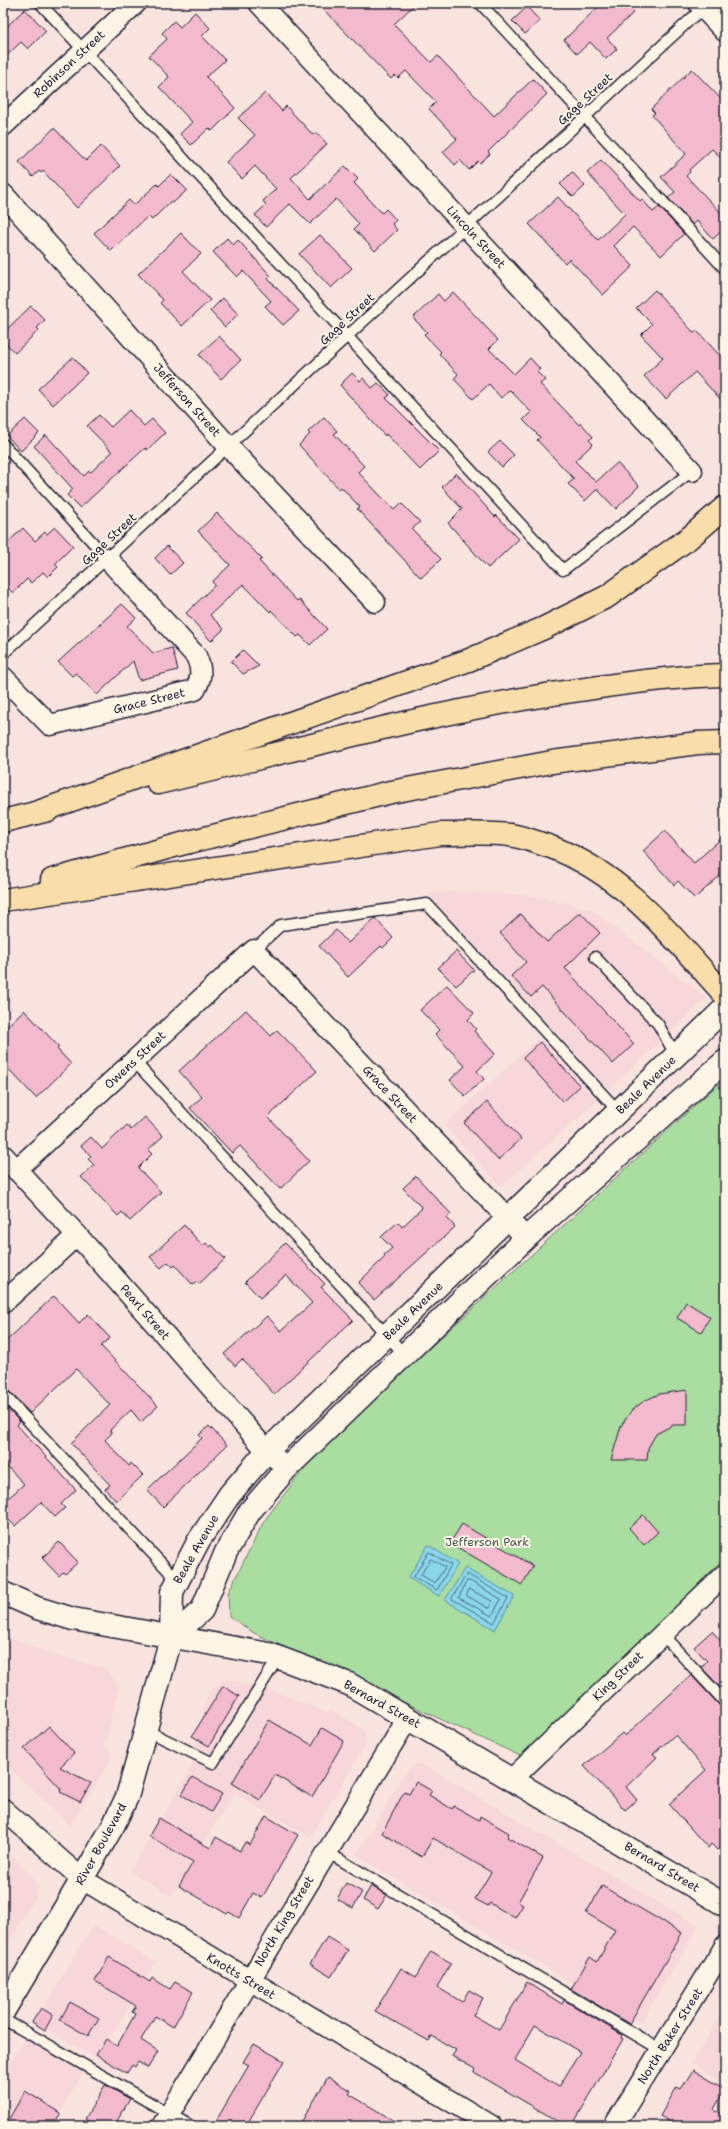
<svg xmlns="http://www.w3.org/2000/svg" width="728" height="2129" viewBox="0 0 728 2129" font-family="'Shantell Sans',sans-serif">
	<rect width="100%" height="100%" fill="#f9e3de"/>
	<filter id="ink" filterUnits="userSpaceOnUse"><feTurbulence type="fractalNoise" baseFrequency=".025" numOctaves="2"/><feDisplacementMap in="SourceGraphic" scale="8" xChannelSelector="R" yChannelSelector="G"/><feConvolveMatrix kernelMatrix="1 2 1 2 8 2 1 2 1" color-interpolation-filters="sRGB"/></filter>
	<g filter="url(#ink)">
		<g fill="#f7d7d9">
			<path d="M444 891 530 895 591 909 707 998 609 1090 427 894Z"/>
			<path d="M539 1038 597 1101 501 1186 444 1125Z"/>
			<path d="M3 1635 56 1655 106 1668 119 1687 105 1745 112 1754 108 1765 70 1826 10 1769 3 1765Z"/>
			<path d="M227 1679 278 1693 328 1713 330 1709 363 1729 366 1740 365 1746 310 1837 234 1793 171 1896 130 1871 191 1768 208 1692Z"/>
			<path d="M420 1764 426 1766 699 1926 641 2023 356 1855 406 1772 415 1765Z"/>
			<path d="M3 1848 33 1877 38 1886 36 1897 3 1951Z"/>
			<path d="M93 1925 156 1962 97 2059 35 2022Z"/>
			<path d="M725 2008V2083L692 2063Z"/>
			<path d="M26 2037 84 2071 52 2126H3V2075Z"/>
		</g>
		<path fill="#aadea0" stroke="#66806e" d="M725 1078V1557L527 1759 254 1633 229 1616 228 1593 264 1521 319 1449Z"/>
		<g fill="#8ad6ea" stroke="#608ea4">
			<path d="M428 1545 458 1564 439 1596 408 1578Z"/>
			<path d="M465 1568 514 1596 495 1630 445 1600Z"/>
		</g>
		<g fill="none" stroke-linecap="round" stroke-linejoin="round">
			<g stroke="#4c6a81" stroke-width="1">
				<path d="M429 1552 451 1565 437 1590 414 1577Z"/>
				<path d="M431 1559 445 1567 435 1583 421 1575Z"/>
				<path d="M467 1574 508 1598 494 1623 452 1599Z"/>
				<path d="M467 1581H470L501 1599 492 1616 459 1598Z"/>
				<path d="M469 1589 492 1601 490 1608H488L467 1596Z"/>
			</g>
		</g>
		<g fill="#f3bace" stroke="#22223b" fill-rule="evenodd">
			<path d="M317 3H416L394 24 431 62 438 56 494 116 533 79 547 94 497 143 488 152 490 154 480 163 478 161 469 170 460 160 455 165 443 152 457 139 429 109 436 102 406 71 398 78 395 75 391 79Z"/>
			<path d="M602 3H625L634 12 607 38 617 49 606 59 590 42 577 54 564 40Z"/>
			<path d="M527 7 540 21 525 34 512 21Z"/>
			<path d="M25 9 46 31 28 49 21 42 3 59V30Z"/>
			<path d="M195 12 210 28 202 36 225 60 206 77 235 108 212 131 209 128 191 145 180 134 192 122 159 87 169 77 149 56 167 39 162 33 174 21 180 27Z"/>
			<path d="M692 69 725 103V162L712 149 689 170 690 172 686 176 725 217V228L713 239 697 221 693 225 668 198 675 192 661 177 686 154 652 115 655 113 651 109Z"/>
			<path d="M265 93 282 111 286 106 313 135 316 132 327 144 291 178 310 199 345 166 358 179 354 183 382 213 386 209 396 220 392 224 397 230 375 251 354 229 359 224 336 199 310 224 290 204 266 227 255 215 266 205 263 201 276 189 255 166 242 179 226 162 255 135 238 118Z"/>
			<path d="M54 128 86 161 101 146 120 166 77 208 43 171 41 173 39 171 33 177 19 162Z"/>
			<path d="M601 160 640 201 642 199 653 212 659 207 684 234 661 256 633 227 614 246 633 266 603 295 569 259 565 263 529 224 558 197 598 240 625 214 587 173Z"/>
			<path d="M572 172 585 186 573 197 560 184Z"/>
			<path d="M171 174 187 190 173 203 171 201 152 220 148 216 111 251 94 233 129 200 134 205 157 184 159 186Z"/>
			<path d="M181 233 201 254 183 271 210 300 182 326 160 303 163 300 138 274Z"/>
			<path d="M320 235 352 268 331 288 299 254Z"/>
			<path d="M227 238 233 245 238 240 271 276 268 279 299 311 283 325 265 306 271 301 243 271 237 277 213 252Z"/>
			<path d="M655 290 694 333 697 331 725 361V404L695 372 666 399 644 376 663 358 641 335 652 324 636 308Z"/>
			<path d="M453 292 498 340 489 349 514 374 530 358 540 369 537 372 545 380 540 384 579 425 581 423 593 437 589 440 593 444 575 461 596 482 617 463 639 486 616 509 597 489 585 501 568 484 574 479 537 440 540 437 523 420 531 412 510 390 501 398 489 384 473 399 454 379 458 374 439 354 441 352 424 334 427 332 413 318 438 294 444 301Z"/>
			<path d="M223 298 238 314 225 327 210 311Z"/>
			<path d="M31 306 45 320 37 328 39 330 15 353 3 340V333Z"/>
			<path d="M219 336 241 360 221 379 199 355Z"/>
			<path d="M73 357 87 373 53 405 38 389Z"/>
			<path d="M352 373 360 381 363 378 372 388 378 383 390 395 386 398 439 451 420 470 386 434 385 436 340 385Z"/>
			<path d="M129 410 144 426 152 419 165 433 147 450 145 448 80 508 67 495 73 489 34 446 46 435 84 476 89 471 91 472 112 452 87 426 99 415 111 427Z"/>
			<path d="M324 417 337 431 334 434 364 466 358 472 394 510 401 503 420 522 412 529 441 559 421 578 357 509 360 507 341 487 339 489 299 445 310 434 308 432Z"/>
			<path d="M25 419 39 433 21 451 7 436Z"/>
			<path d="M500 441 514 455 502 467 488 452Z"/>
			<path d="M456 473 495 517 496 515 519 539 488 568 448 523 462 509 442 487Z"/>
			<path d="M217 513 262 559 259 561 297 601 299 599 327 629 310 645 300 635 297 637 271 610 270 612 243 584 210 615 224 629 211 641 186 613 215 585 212 582 230 565 198 531Z"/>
			<path d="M55 527 73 546 55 564 58 567 48 577 43 572 31 583 27 579 13 593 3 583V547L23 528 35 541 45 532 47 534Z"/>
			<path d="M167 546 183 563 170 575 155 558Z"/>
			<path d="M122 604 136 618 127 626 153 653 172 648 178 670 139 680 133 661 97 695 76 673 72 676 58 662Z"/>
			<path d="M243 650 259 666 243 674 231 662Z"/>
			<path d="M665 831 694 863 725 835V871L695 898 693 897 678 881 674 885 643 851Z"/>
			<path d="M580 912 600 933 565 968 634 1044 613 1064 542 987 531 997 511 976 526 962 500 933 521 914 547 942Z"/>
			<path d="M375 918 393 938 383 948 381 946 348 977 319 946 336 930 348 943Z"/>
			<path d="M456 951 474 970 456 986 438 968Z"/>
			<path d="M447 985 474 1013 468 1020 476 1029 474 1031 495 1054 477 1071 484 1079 465 1096 450 1080 465 1066 435 1034 439 1030 420 1010Z"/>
			<path d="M24 1010 59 1047 57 1049 71 1064 36 1098 3 1063V1030Z"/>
			<path d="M246 1010 271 1036 277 1030 317 1071 268 1117 309 1161 280 1189 240 1146 232 1153 190 1108 202 1097 179 1071Z"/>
			<path d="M540 1042 580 1086 563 1102 523 1058Z"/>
			<path d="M487 1102 521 1139 498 1160 464 1123Z"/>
			<path d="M145 1117 163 1136 148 1150 152 1154 138 1168 161 1192 130 1221 122 1212 118 1216 81 1177 94 1165 88 1159 91 1156 81 1146 91 1137 102 1149 127 1125 131 1130Z"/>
			<path d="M416 1176 451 1214 447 1218 455 1227 374 1300 358 1283 385 1257 384 1255 392 1248 381 1237 398 1222 402 1227 422 1208 403 1188Z"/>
			<path d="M184 1225 203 1246 206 1243 210 1247 212 1245 225 1259 199 1284 197 1282 193 1285 175 1265 173 1267 168 1262 161 1268 150 1257Z"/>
			<path d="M285 1243 325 1284 321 1287 353 1320 274 1394 242 1359 235 1366 224 1354 267 1316 281 1331 312 1303 286 1275 260 1298 245 1282Z"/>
			<path d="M54 1296 79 1323 88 1314 110 1338 101 1346 158 1406 141 1422 131 1410 110 1430 112 1433 105 1440 129 1466 131 1463 143 1475 116 1501 105 1489 110 1485 71 1443 110 1405 76 1369 30 1413 8 1390 3 1388V1344Z"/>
			<path d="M686 1302 710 1317 701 1332 677 1318Z"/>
			<path d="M687 1390V1425H673L656 1434 648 1448 647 1460H611L621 1426 631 1411 644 1401 659 1394Z"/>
			<path d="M3 1404 20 1422 17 1425 76 1490 61 1504 65 1508 55 1517 41 1502 15 1526 3 1514V1503L24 1484 3 1462Z"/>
			<path d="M209 1426 227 1445 163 1507 147 1490 202 1438 199 1435Z"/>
			<path d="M643 1515 658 1532 644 1545 629 1528Z"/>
			<path d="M462 1524 533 1566 522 1585 450 1543Z"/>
			<path d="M59 1542 78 1562 65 1574 63 1572 59 1576 42 1558Z"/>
			<path d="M712 1631 725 1646V1692L701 1667 707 1661 694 1647Z"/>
			<path d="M691 1675 720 1706 725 1708V1843L717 1850 711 1844 708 1848 669 1804 706 1770 675 1735 653 1754 657 1757 626 1787 637 1800 625 1810 584 1766 622 1733 625 1736Z"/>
			<path d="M223 1686 239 1696 209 1746 192 1736Z"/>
			<path d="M269 1720 312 1745 322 1728 344 1741 312 1797 275 1775 260 1800 232 1783Z"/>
			<path d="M49 1726 74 1753 60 1767 91 1783 80 1802 60 1792 61 1789 24 1749Z"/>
			<path d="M192 1777 222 1794 211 1812 182 1795Z"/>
			<path d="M416 1782 432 1791 429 1795 452 1809 454 1806 479 1820 480 1816 509 1833 507 1837 543 1858 518 1902 523 1905 515 1918 490 1903 488 1906 475 1899 491 1872 433 1838 422 1857 382 1833 404 1792 409 1794Z"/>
			<path d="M266 1816 298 1835 262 1898 253 1893 239 1918 229 1912 227 1914 179 1886 193 1862 149 1836 159 1818 210 1848 216 1837 240 1851 245 1842 250 1845Z"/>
			<path d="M346 1883 362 1892 353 1908 337 1899Z"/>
			<path d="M371 1886 387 1895 378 1909 363 1900Z"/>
			<path d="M602 1886 682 1933 629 2024 571 1989 590 1957 597 1962 615 1930 586 1913Z"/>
			<path d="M327 1937 348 1950 331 1977 310 1964Z"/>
			<path d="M431 1951 451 1963 437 1987 462 2002 469 1990 483 1998 473 2015 499 2030 527 1982 562 2004 564 2000 622 2035 621 2038 623 2039 572 2126H566L474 2072 475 2069 452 2056 456 2050 432 2036 429 2041 375 2011 401 1968 416 1977ZM535 2025 580 2052 559 2087 515 2060Z"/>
			<path d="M109 1957 150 1982 152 1978 170 1989 175 1982 193 1992 173 2027 155 2016 141 2040 158 2051 148 2068 138 2062 135 2067 132 2065 127 2073 96 2055 106 2039 117 2046 135 2014 132 2012 136 2006 95 1981Z"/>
			<path d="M70 2002 99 2018 88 2036 60 2020Z"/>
			<path d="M41 2008 53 2015 45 2030 32 2022Z"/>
			<path d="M254 2044 284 2061 246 2126H213L249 2065 243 2062Z"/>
			<path d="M693 2070 725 2089 714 2109 725 2116V2126H677L660 2116 677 2087 681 2089Z"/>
			<path d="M328 2077 351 2091 349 2094 403 2126H299Z"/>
			<path d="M105 2085 130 2099 114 2126H97L85 2119Z"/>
			<path d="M25 2091 61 2113 53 2126H5Z"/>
		</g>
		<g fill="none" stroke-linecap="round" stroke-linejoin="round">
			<g stroke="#22223b" stroke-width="13">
				<g id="service">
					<path d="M40 3 563 570 692 471"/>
					<path d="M480 3 725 269"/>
					<path d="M3 444 107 558"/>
					<path d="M3 654 705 6"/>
					<path d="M254 950 281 925 427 904 619 1112"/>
					<path d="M595 957 658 1024 676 1056"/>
					<path d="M134 1061 405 1355"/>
					<path d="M3 1394 178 1581"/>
					<path d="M662 1634 725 1702"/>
					<path d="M146 1730 213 1763 278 1658"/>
					<path d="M327 1852 661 2050"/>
					<path d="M3 2019 191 2126"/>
				</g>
			</g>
			<g stroke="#22223b" stroke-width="23">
				<g id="minor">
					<path d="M259 3 692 471"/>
					<path d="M3 126 136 3"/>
					<path d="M3 194 228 446 375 602"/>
					<path d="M3 677 50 725 195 690C202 678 202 669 196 656L107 558"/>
					<path d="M3 1155 77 1235 267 1451 287 1468"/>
					<path d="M16 1170 254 950 526 1238"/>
					<path d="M3 1303 77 1235"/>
					<path d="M512 1779 725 1574"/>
					<path d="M3 1809 82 1879 492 2126"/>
					<path d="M162 2126 408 1718"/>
					<path d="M614 2126 725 1946"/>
				</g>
			</g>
			<g stroke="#22223b" stroke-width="25">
				<g id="tertiary">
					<path d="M700 3 725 30"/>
					<path d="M3 1593 37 1608 73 1619 269 1654 349 1684 725 1905"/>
				</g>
			</g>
			<g stroke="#22223b" stroke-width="25">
				<g id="secondary">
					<path d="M171 1638 202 1610 226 1552 250 1511 287 1468 526 1238 725 1061"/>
					<path d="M3 2012 82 1879 113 1826 127 1797 171 1638 172 1592 199 1540 230 1494 267 1451 725 1008"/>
				</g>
			</g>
			<g stroke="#22223b" stroke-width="25">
				<g id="motorway">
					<path d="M158 783C300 749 441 709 586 689 632 682 679 676 725 675"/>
					<path d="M35 813 469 660 544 628 608 596 689 538 725 507"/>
					<path d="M3 821 48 810"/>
					<path d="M52 880 185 843 391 792 552 762 698 743 725 742"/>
					<path d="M3 900 440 834C463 834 487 832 510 835 524 837 538 843 551 847 626 875 673 938 725 995"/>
				</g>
			</g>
			<use href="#service" stroke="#fcf5e5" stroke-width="10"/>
			<use href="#minor" stroke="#fcf5e5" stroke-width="20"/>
			<use href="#tertiary" stroke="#fcf5e5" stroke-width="22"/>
			<use href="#secondary" stroke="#fcf5e5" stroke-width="22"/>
			<use href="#motorway" stroke="#f9deab" stroke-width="22"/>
		</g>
	</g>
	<g text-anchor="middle" stroke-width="4" stroke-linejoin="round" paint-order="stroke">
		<g font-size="12" fill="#22223b" stroke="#fcf5e5">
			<text transform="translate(69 64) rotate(-43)" y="4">Robinson Street</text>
			<text transform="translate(585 99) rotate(-43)" y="4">Gage Street</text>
			<text transform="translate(476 237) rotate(47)" y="4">Lincoln Street</text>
			<text transform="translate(347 319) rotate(-43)" y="4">Gage Street</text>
			<text transform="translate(187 400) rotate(48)" y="4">Jefferson Street</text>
			<text transform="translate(109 539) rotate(-43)" y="4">Gage Street</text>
			<text transform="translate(149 701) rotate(-14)" y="4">Grace Street</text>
			<text transform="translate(135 1060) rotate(-43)" y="4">Owens Street</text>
			<text transform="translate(646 1085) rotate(-44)" y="4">Beale Avenue</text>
			<text transform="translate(390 1094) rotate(47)" y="4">Grace Street</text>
			<text transform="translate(413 1311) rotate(-44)" y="4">Beale Avenue</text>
			<text transform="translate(145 1312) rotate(49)" y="4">Pearl Street</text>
			<text transform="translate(196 1549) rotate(-60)" y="4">Beale Avenue</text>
			<text transform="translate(618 1676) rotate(-44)" y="4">King Street</text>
			<text transform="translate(382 1704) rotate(29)" y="4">Bernard Street</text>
			<text transform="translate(101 1844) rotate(-61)" y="4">River Boulevard</text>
			<text transform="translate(662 1867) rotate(31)" y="4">Bernard Street</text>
			<text transform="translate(284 1921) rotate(-59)" y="4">North King Street</text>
			<text transform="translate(241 1976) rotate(31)" y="4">Knotts Street</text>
			<text transform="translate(670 2036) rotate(-58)" y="4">North Baker Street</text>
		</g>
		<g font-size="12" fill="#4b5a59" stroke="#fcf5e5">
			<text x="487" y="1546">Jefferson Park</text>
		</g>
	</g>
	<rect width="728" height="2129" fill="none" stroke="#fcf5e5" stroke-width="16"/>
	<rect x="8" y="8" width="712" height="2113" fill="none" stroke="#22223b" stroke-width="1.5" filter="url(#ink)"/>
</svg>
